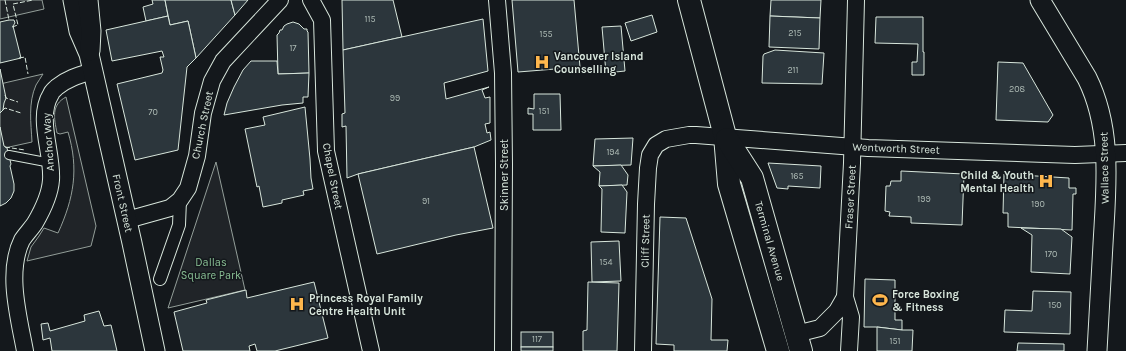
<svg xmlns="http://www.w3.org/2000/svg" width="1126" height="351" viewBox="0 0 1126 351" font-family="Karla,sans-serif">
	<rect width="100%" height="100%" fill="#14181c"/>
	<g fill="#202428" stroke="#939e99">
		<path d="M0 0H42L44 9 0 19Z"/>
		<path d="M43 74C41 78 38 81 36 85 28 103 31 123 32 142L0 149V84Z"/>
		<path d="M66 97 96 226 91 246 27 261 31 247 39 236 44 228 58 233C74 198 79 169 68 132L60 134 57 133C54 118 51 105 66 97Z"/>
		<path d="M216 162 245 290 168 308Z"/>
	</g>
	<g fill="#2c363c" stroke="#d8e6dc">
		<path d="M152 0H165L168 16 146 21 143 7 153 4Z"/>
		<path d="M165 0H231L235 15 196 58 188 21 170 25Z"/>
		<path d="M231 0H248L235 15Z"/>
		<path d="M342 0H393L402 37 343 50Z"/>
		<path d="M512 0H574L580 67 518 72Z"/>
		<path d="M771 0H821L820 18 770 16Z"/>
		<path d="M652 15 657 32 631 41 625 23Z"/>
		<path d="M168 16 170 25 188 21 196 58 187 67 178 150 135 160 117 84 162 73 163 70 160 57H164L162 51 112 61 106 30Z"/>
		<path d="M770 16 820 18 819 49 769 47Z"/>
		<path d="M876 17H923V52H924V75H912V62H917L918 44 875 43Z"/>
		<path d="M483 19 488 71 444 83 446 99 489 87 482 90 485 98 490 97V123L485 124 487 133 490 132 491 140 474 147 358 174 347 178 346 126 342 127V114L345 113 343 50Z"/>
		<path d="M9 20H14L15 23 13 26 21 58 0 63V22Z"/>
		<path d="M293 22 299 24 304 29H307V31L308 32 309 73 278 74 277 35 279 33 280 30H282L284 26 287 24Z"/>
		<path d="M621 26 625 71 606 73 602 27Z"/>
		<path d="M775 50 824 53 822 84 762 83 763 56 764 54Z"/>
		<path d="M251 61H277L278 74 309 73 308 97H303V103L282 105 224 115 227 103 234 87 243 70Z"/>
		<path d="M998 62 1023 63 1053 115 1048 122 996 120Z"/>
		<path d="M0 69 6 98 4 103 3 110 0 113Z"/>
		<path d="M534 94H560L561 130H533V114H528V108L534 109Z"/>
		<path d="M305 107 310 159 311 178 313 189 303 191 304 195 282 200V203L263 207 259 186 257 187 245 129 265 125 263 117Z"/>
		<path d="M0 127 4 146 7 148 11 164 10 166 14 184V191L11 198 6 203 0 206Z"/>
		<path d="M633 138 631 165 593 166 595 139Z"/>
		<path d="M474 147 493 228 456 235 377 254 358 174Z"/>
		<path d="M768 163 821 166 820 188 788 186V189L777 188Z"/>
		<path d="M621 165 628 175 627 185 599 186 600 172 593 166Z"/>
		<path d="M901 171 964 174 962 225 911 223V217L889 216 890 212 885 211 886 186H890L891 181H901Z"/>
		<path d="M1004 174 1069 178V188H1076V194H1073L1072 230 1008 227V213H1003Z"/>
		<path d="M622 185 627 192 625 233 601 232 602 189 599 186Z"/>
		<path d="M660 217 686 218 712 299 711 340H728L727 351H674V345L656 344Z"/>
		<path d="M1021 228 1061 229 1072 237 1070 274 1031 272 1032 235Z"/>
		<path d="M619 241 621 281 592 282 591 242Z"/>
		<path d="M865 279 895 280V320H902V330L877 327H864Z"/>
		<path d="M314 282 328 338 275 351H257L255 344 249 346 250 351H183L174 312 207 303 206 300 246 290 247 298Z"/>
		<path d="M588 282 619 283 617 351H583V331L587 330Z"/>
		<path d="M1033 291 1071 292 1070 334 1004 332 1005 310 1032 311Z"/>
		<path d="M99 311 104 326 111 325 117 351H52L50 338 43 340 41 324 48 323 50 331 85 321 84 315Z"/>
		<path d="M877 327 902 330H913L912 351H877Z"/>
		<rect x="521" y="332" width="32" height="15"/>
		<path d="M1018 343 1064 344V351H1017Z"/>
		<rect x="521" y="347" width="32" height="4"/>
	</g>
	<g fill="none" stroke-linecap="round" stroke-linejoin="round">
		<g stroke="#d8e6dc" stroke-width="10">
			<path id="service" d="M9 155 51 163"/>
		</g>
		<g stroke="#d8e6dc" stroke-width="14">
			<path id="pedestrian" d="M160 279 179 225 180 200"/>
		</g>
		<g stroke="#d8e6dc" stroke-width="18">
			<g id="minor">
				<path d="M311 0 322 20 326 151 371 351"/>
				<path d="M497 0 503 73 504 164 503 351"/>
				<path d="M127 220 170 208 180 200 188 188 197 156 203 113 212 81 223 61 280 0"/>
				<path d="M796 334 820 328 837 311 845 297"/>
				<path d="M25 351C19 318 6 272 22 240 26 234 31 229 35 223 42 211 50 195 51 180 53 153 36 118 51 94 52 91 55 89 57 87 68 78 80 75 93 71"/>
				<path d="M643 351 646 204 648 168 650 155 656 145 666 139 689 135H696L868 148 1075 155 1126 153"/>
				<path d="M849 351 851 317 845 297 852 163 856 0"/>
			</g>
		</g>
		<g stroke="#d8e6dc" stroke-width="21">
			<g id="tertiary">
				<path d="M73 0 79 31 89 54 132 243 155 351"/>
				<path d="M88 0 91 31 90 51"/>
				<path d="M1040 0 1087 78C1113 130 1106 188 1103 244 1101 280 1099 315 1097 351"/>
			</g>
		</g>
		<g stroke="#d8e6dc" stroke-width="24">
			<g id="trunk">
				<path d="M689 0 725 136 729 184 778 351"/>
				<path d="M727 139 752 178 801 351"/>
			</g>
		</g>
		<use href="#service" stroke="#14181c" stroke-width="8"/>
		<use href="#pedestrian" stroke="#14181c" stroke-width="12"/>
		<use href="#minor" stroke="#14181c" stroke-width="16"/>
		<use href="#tertiary" stroke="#14181c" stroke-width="19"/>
		<use href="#trunk" stroke="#14181c" stroke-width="22"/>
		<g stroke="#d8e6dc" stroke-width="1" stroke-dasharray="5 2" stroke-linecap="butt">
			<path d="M5 0 9 20H8"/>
			<path d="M12 27 18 25 13 4 33 0"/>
			<path d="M19 58 25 57 28 74"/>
			<path d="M5 95 6 98 18 102"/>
			<path d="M3 110 5 108 21 113"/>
			<path d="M5 147 25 150"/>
		</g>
	</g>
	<defs>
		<g id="hospital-bare" transform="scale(1.2)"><path d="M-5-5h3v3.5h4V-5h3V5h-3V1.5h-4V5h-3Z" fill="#ffb74d" stroke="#14181c" stroke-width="2.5" paint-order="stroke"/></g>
		<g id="stadium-bare" transform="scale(1.2)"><path d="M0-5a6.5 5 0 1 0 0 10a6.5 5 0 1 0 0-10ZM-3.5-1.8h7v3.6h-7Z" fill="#ffb74d" stroke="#14181c" stroke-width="2.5" paint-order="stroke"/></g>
	</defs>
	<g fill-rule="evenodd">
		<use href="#hospital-bare" x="542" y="62"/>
		<use href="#hospital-bare" x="1046" y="181"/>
		<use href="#stadium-bare" x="880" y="300"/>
		<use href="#hospital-bare" x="297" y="304"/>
	</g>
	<g text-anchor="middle" stroke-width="3" stroke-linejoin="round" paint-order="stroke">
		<g font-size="9" fill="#adbab4">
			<text x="370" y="22">115</text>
			<text x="795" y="36">215</text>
			<text x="546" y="37">155</text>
			<text x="293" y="51">17</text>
			<text x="793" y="73">211</text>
			<text x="1017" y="92">208</text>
			<text x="395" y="101">99</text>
			<text x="544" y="114">151</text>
			<text x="153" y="115">70</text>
			<text x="613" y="155">194</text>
			<text x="797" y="179">165</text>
			<text x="924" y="202">199</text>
			<text x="426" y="204">91</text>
			<text x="1038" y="207">190</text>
			<text x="1051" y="257">170</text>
			<text x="606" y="265">154</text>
			<text x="1055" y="308">150</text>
			<text x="537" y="342">117</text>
			<text x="895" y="344">151</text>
		</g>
		<g font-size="11" font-weight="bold" fill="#d8e6dc" stroke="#14181c" text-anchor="start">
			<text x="554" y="60">Vancouver Island<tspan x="554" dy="13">Counselling</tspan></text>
			<text x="1034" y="179" text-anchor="end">Child &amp; Youth<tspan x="1034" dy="13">Mental Health</tspan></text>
			<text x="892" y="298">Force Boxing<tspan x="892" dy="13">&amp; Fitness</tspan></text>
			<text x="309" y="302">Princess Royal Family<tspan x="309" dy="13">Centre Health Unit</tspan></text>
		</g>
		<g font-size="11" fill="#d8e6dc" stroke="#14181c">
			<text transform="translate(202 125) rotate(-78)" y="4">Church Street</text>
			<text transform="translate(48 142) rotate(-94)" y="4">Anchor Way</text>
			<text transform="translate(896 148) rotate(2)" y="4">Wentworth Street</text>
			<text transform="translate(1104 168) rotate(-91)" y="4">Wallace Street</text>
			<text transform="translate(504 175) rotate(-90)" y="4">Skinner Street</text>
			<text transform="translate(333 176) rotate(79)" y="4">Chapel Street</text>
			<text transform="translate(850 197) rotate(-87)" y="4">Fraser Street</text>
			<text transform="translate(123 203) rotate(77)" y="4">Front Street</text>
			<text transform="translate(645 241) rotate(-89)" y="4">Cliff Street</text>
			<text transform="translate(770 241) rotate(74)" y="4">Terminal Avenue</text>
		</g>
		<g font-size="11" fill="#8ac095" stroke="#14181c">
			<text x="211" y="266">Dallas<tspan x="211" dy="13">Square Park</tspan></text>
		</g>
	</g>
</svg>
